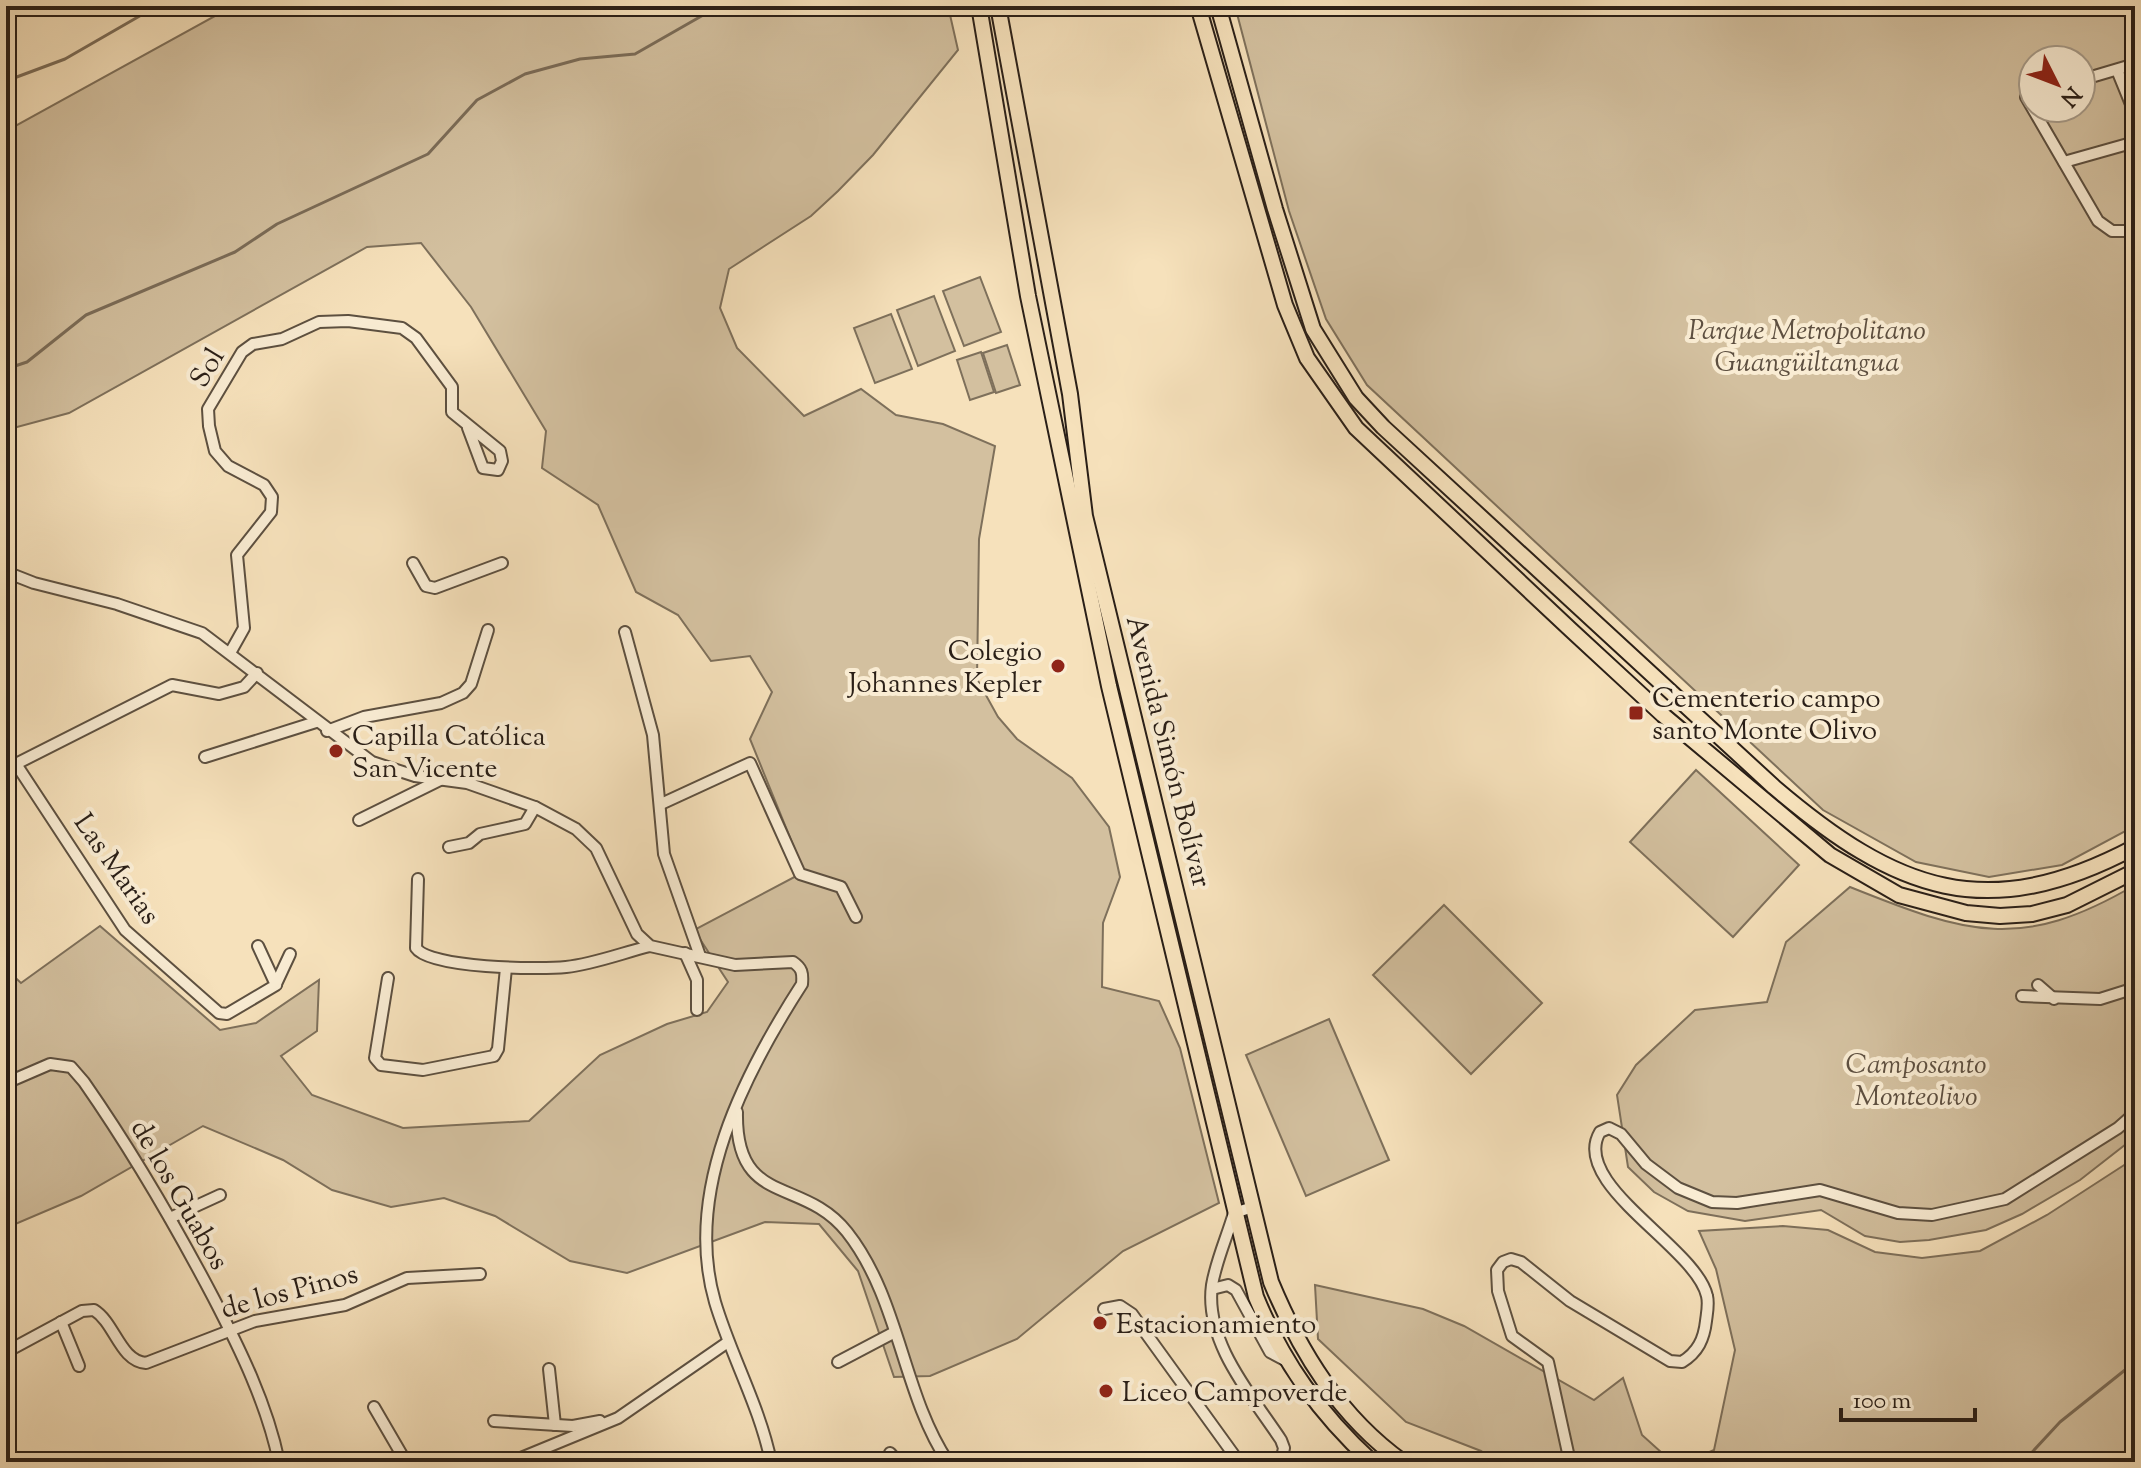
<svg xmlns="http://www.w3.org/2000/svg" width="2141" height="1468" viewBox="0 0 2141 1468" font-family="'Sorts Mill Goudy',serif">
	<rect width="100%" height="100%" fill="#f6e1bb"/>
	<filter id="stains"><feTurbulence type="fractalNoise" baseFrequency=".0025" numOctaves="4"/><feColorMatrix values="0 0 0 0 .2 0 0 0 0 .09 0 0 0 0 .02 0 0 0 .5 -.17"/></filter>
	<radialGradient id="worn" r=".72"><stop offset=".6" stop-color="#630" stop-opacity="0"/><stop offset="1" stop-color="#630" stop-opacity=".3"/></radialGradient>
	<g fill="#d3c09f" stroke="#7e705b" stroke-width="2" fill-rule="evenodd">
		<path d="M233 6H948L958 50 873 155 838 191 811 216 729 269 720 308 737 348 804 416 861 389 896 415 943 424 995 446 979 539 977 679 998 717 1017 739 1072 778 1109 827 1120 877 1103 923 1102 987 1159 1001 1180 1048 1219 1203 1123 1251 1017 1339 930 1376 894 1377 858 1271 819 1224 765 1222 627 1273 570 1261 495 1216 444 1198 391 1207 332 1190 283 1160 203 1126 81 1196 6 1228V969L21 983 100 926 220 1030 256 1023 319 980 317 1031 281 1056 312 1095 403 1128 529 1121 600 1055 667 1024 707 1012 728 982 694 930 804 872 750 739 772 692 750 656 711 661 678 615 636 592 598 505 542 468 546 431 471 307 421 243 367 247 69 413 6 430V131Z"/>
		<path d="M1235 6H2135V826L2062 865 1989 877 1916 862 1823 810 1367 385 1326 319 1289 211ZM2033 60H2081V108H2033Z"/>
		<path d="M980 277 1001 332 964 346 943 291Z"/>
		<path d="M934 296 955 351 918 366 897 310Z"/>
		<path d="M891 314 912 369 875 383 854 328Z"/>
		<path d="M1007 345 1020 385 996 393 983 353Z"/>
		<path d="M981 352 994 392 970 400 957 360Z"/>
		<path d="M1696 770 1799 865 1733 937 1630 842Z"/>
		<path d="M2135 885V1137L2080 1180 2022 1214 1986 1230 1929 1240 1900 1242 1865 1236 1821 1210 1745 1221 1688 1211 1654 1192 1628 1167 1617 1095 1636 1065 1695 1010 1767 1002 1786 942 1850 887C1967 934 2021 952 2135 885Z"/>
		<path d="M1444 905 1542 1003 1471 1074 1373 975Z"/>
		<path d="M1329 1019 1389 1160 1306 1196 1246 1055Z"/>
		<path d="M2135 1158V1462H1687L1714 1450 1735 1350 1716 1269 1699 1231 1783 1226 1828 1230 1875 1252 1922 1258 1980 1251 2047 1215Z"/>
		<path d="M1315 1285 1423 1309 1464 1326 1594 1400 1623 1378 1642 1435 1672 1462H1495L1481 1451 1406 1422 1318 1339Z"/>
	</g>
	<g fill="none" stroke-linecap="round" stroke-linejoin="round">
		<g stroke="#7b6c58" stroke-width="3">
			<path d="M6 81 65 59 157 6"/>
			<path d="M6 369 27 362 86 315 235 252 277 224 428 154 477 100 525 74 580 59 635 54 719 6"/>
			<path d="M2023 1462 2060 1422 2135 1362"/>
		</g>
		<g stroke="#5d5040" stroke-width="14">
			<g id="minor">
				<path d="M2117 70 2135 114"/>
				<path d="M2081 80 2135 64"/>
				<path d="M2033 95 2026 97 2098 221 2112 231H2135"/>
				<path d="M2064 162 2135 142"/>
				<path d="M413 563 426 586 435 588 502 563"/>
				<path d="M6 572 34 583 117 604 202 633 372 762 415 776 467 783 535 807 576 829 596 848 637 934 650 946 735 965 793 962C802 968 803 973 802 984 744 1074 683 1192 715 1302 731 1356 760 1407 771 1462"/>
				<path d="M625 632 653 735 664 854 700 956"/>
				<path d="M230 653 244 628 237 555 271 512 272 497 264 485 228 466 215 451 209 426 208 409 242 352 253 344 282 339 319 322 348 321 402 328 416 338 452 387V412L500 451 502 461 498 470 483 468 468 428"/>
				<path d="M327 731 364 717 441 703 463 693 471 684 488 630"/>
				<path d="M205 757 316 722"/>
				<path d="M16 764 125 930 219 1013 227 1014 276 985 258 946"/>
				<path d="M6 769 172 685 219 694 244 687 257 673"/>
				<path d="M661 804 750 763 800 874 841 887 856 917"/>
				<path d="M359 820 440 780"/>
				<path d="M449 847 469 843 480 834 525 824 535 807"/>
				<path d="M418 879 416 948C429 968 540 970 566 967 594 964 622 953 650 946"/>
				<path d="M685 953 697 980V1010"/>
				<path d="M388 978 375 1058 381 1065 423 1070 494 1056 498 1049 506 968"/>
				<path d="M276 984 290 954"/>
				<path d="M2038 985 2054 999"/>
				<path d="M2022 996 2100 999 2135 988"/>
				<path d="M6 1083 50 1064 71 1067 84 1082C132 1151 174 1223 213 1297 240 1349 267 1404 279 1462"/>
				<path d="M737 1112C735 1208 803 1176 847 1232 900 1299 902 1393 948 1462"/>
				<path d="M1253 1207 1234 1213C1227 1237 1216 1261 1212 1285 1204 1342 1252 1396 1281 1440L1284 1448 1281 1462"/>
				<path d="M170 1218 220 1195"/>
				<path d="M1212 1289 1228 1285 1236 1290 1270 1352 1285 1360"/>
				<path d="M1104 1309 1120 1306 1132 1314 1239 1462"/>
				<path d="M61 1322 79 1366"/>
				<path d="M6 1352 82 1311 94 1310C115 1323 120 1361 146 1363L255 1321 345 1305 407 1278 480 1274"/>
				<path d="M838 1362 895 1332"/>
				<path d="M549 1369 555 1425"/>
				<path d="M374 1407 406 1462"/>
				<path d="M494 1421 573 1426 600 1421"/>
				<path d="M890 1453 898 1462"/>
				<path d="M511 1462 618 1418 728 1342"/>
				<path d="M1570 1462 1548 1362 1512 1336 1498 1291 1497 1270 1503 1262 1511 1259 1521 1262 1570 1301 1670 1361 1682 1362C1698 1352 1704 1339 1706 1321 1707 1313 1709 1304 1707 1296 1696 1247 1569 1184 1600 1132L1609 1128 1621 1134 1646 1164 1678 1188 1712 1202 1737 1203 1820 1190 1898 1213 1932 1215 2005 1199 2118 1128 2135 1113"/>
			</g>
		</g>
		<g stroke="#2a1f17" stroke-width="18">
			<g id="highway">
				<path d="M979 6 1028 296 1109 686 1256 1297C1283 1363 1320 1414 1372 1462"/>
				<path d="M998 6 1070 394 1085 516 1271 1282C1300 1352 1340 1417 1403 1462"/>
				<path d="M1198 6 1285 305 1307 358 1356 428 1571 630 1663 715 1830 855 1899 895 1966 913 2000 916 2032 914 2067 905 2135 871"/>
				<path d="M1218 6 1275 209 1313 329 1356 398 1383 427 1774 787C1896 891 1986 926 2135 847"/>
			</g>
		</g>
		<use href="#minor" stroke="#f9ecd3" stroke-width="10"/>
		<use href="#highway" stroke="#f6e1bb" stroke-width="14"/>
	</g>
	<g fill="#8f2418" stroke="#f9ecd3" stroke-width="3">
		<circle cx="1058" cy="666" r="8"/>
		<rect x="1628" y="705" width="16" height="16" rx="4"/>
		<circle cx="336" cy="751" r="8"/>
		<circle cx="1100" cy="1323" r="8"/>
		<circle cx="1106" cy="1391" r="8"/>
	</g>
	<g text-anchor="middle" stroke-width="8" stroke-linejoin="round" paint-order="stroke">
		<g font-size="28" font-style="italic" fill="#5d4f40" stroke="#f9ecd3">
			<text x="1807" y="339">Parque Metropolitano<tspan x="1807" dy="32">Guangüiltangua</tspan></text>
			<text x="1916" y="1073">Camposanto<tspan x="1916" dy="32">Monteolivo</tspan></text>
		</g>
		<g font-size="28" fill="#2a1f17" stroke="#f9ecd3">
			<text transform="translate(206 367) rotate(-59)" y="10">Sol</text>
			<text transform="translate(1170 751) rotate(76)" y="10">Avenida Simón Bolívar</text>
			<text transform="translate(118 868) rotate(55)" y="10">Las Marias</text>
			<text transform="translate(181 1194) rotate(60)" y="10">de los Guabos</text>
			<text transform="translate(289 1290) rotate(-15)" y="10">de los Pinos</text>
		</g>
		<g font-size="28" fill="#2a1f17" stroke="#f9ecd3" text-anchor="start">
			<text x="1042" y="660" text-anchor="end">Colegio<tspan x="1042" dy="32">Johannes Kepler</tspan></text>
			<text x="1652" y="707">Cementerio campo<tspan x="1652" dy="32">santo Monte Olivo</tspan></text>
			<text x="352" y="745">Capilla Católica<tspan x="352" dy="32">San Vicente</tspan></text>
			<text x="1116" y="1333">Estacionamiento</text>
			<text x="1122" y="1401">Liceo Campoverde</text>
		</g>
	</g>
	<rect width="2141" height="1468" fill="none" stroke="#f6e1bb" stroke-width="32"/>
	<rect x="8" y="8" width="2125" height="1452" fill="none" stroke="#2a1f17" stroke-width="4"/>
	<rect x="16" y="16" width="2109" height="1436" fill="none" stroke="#2a1f17" stroke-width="2"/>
	<g transform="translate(2057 84) rotate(132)"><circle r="38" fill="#f9ecd3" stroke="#a69a88" stroke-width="2"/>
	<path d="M0-6L14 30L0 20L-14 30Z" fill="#8f2418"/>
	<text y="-12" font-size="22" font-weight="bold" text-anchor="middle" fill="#2a1f17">N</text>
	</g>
	<path d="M1841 1408v12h134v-12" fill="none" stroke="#2a1f17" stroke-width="4"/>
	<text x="1853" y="1408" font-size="24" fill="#2a1f17" stroke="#f9ecd3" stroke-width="6" paint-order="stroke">100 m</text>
	<rect width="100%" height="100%" filter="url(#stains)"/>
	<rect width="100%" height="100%" fill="url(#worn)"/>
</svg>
